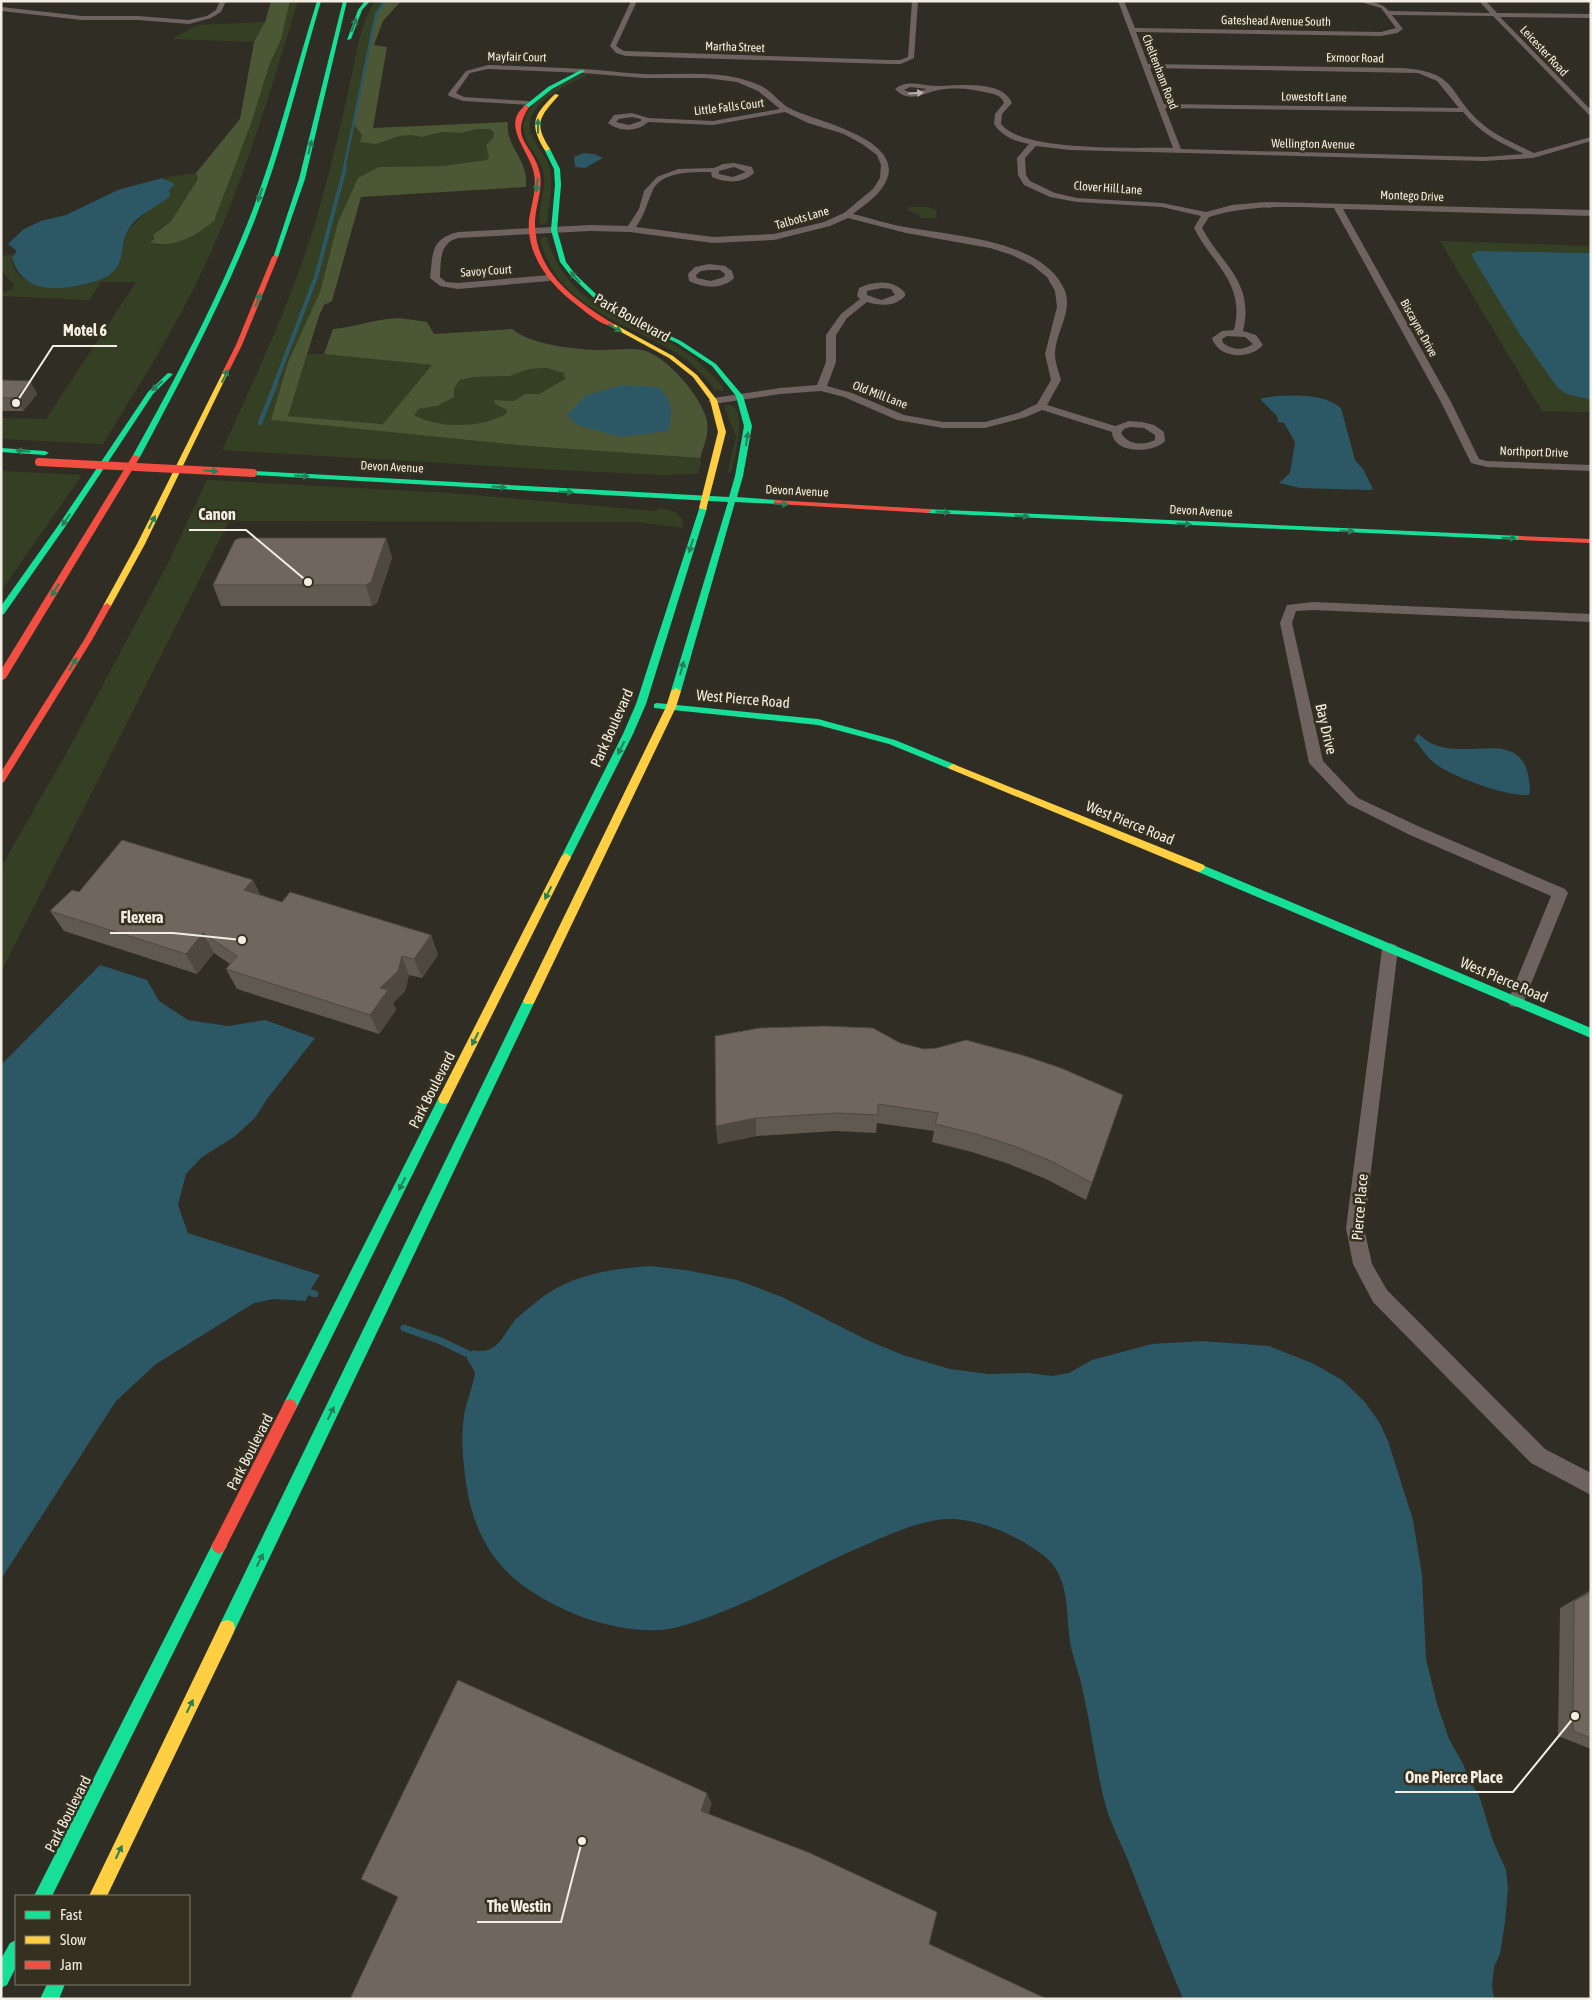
<svg xmlns="http://www.w3.org/2000/svg" width="1592" height="2000" viewBox="0 0 1592 2000" font-family="'Asap Condensed',sans-serif">
	<rect width="100%" height="100%" fill="#302d24"/>
	<g fill="#353f23">
		<path d="M290 1H298C269 96 241 191 198 280 170 337 136 390 103 444L1 439V418L46 419 136 282H101L89 300 1 296V293L12 289 14 284 1 271V256L13 254C7 292 68 290 91 283 99 281 106 277 112 273L122 250 127 231 169 190 166 178H162L196 173 198 179 171 221 158 230 151 242 157 245 170 243 221 198 253 118 269 66 281 39Z"/>
		<path d="M375 1H385L376 14 354 125 362 135 394 139 399 136 411 135 422 137 442 132 461 133 477 129H490L494 132 489 157 487 160 442 166 379 167 338 222 320 292 288 362 271 420 528 446 700 458 701 463 698 474 662 475 559 470 222 450C256 376 291 302 315 223 330 172 342 120 353 69 358 45 361 22 375 1Z"/>
		<path d="M265 22 254 42 172 39 197 25Z"/>
		<path d="M587 73V75C567 86 520 104 532 135 536 147 547 156 550 169 554 186 548 206 547 223L540 225C537 209 546 191 544 175 542 158 527 148 524 133 518 104 564 80 587 73Z"/>
		<path d="M908 207H929L936 210 937 218H921L918 214 909 211Z"/>
		<path d="M543 237H547C565 305 625 316 678 347 696 358 710 372 724 388L723 391 715 390C704 375 690 361 673 351 621 320 556 306 540 239Z"/>
		<path d="M1440 241 1591 246V253L1477 251 1473 258 1552 380 1580 398 1591 400V412L1542 411Z"/>
		<path d="M308 354H324L433 365 383 424 287 416Z"/>
		<path d="M548 368 564 373 565 379 539 394H525L514 401 494 400 495 404 507 410 506 414C480 428 440 429 413 415L419 409 437 406 460 380 473 377 510 376 529 369Z"/>
		<path d="M731 405C748 414 734 458 731 473L728 472 736 437 725 409V406Z"/>
		<path d="M1 471 82 475 1 591Z"/>
		<path d="M207 480 450 493 655 511 661 508 676 512 683 520 682 528 639 522 229 521 1 972V867L71 745 123 647 168 563Z"/>
	</g>
	<g fill="#4b5735" fill-rule="evenodd">
		<path d="M271 1H290L281 39 269 66 253 118 214 221C197 235 173 250 150 242L154 239 153 235 171 221 198 179 196 173 240 119 254 42 265 22Z"/>
		<path d="M385 1H401L383 21 374 45 387 47 373 128 508 122C505 147 529 159 526 187L361 197 332 301 324 305 319 316 288 416 383 424 432 365 324 354 333 329C356 327 378 318 400 318 409 319 418 321 427 322L434 334 512 329C531 345 578 350 603 350 615 350 630 348 642 350 666 355 702 397 707 421 709 434 704 446 700 458L528 446 271 420 288 362 320 292 338 222 358 178 379 167 442 166 487 160 489 157 486 145 493 138 494 133 490 129H477L461 133 442 132 422 137 411 135 400 136 376 144 360 142 362 135 354 125 376 14ZM547 368 564 373 565 379 539 394H525L514 401 494 400 495 404 507 410 506 414C480 428 440 429 414 415L419 409 437 406 454 397V388L460 380 473 377 510 376 529 369Z"/>
	</g>
	<g fill="#2c5866">
		<path d="M584 153 594 154 603 158 585 168 575 167 574 157Z"/>
		<path d="M162 178 175 184 169 190 170 196C158 207 136 215 128 230 120 243 125 261 113 272 104 280 92 283 81 285 52 291 21 291 12 257L17 251 8 244 24 229 41 221 66 215 118 190Z"/>
		<path d="M1477 251 1591 253V400L1567 394 1559 389 1552 380 1519 333 1473 258 1472 254Z"/>
		<path d="M622 385 658 387C673 401 673 412 668 431L620 437 578 425 567 415 585 396Z"/>
		<path d="M1277 396C1298 395 1324 394 1341 408L1355 460 1363 469 1373 489 1371 490 1300 488 1279 483 1290 473 1295 442 1284 423 1278 422 1277 416 1261 400 1262 398Z"/>
		<path d="M1418 734C1424 738 1429 743 1435 745 1474 760 1529 723 1530 793L1528 795C1508 797 1445 775 1431 760 1424 754 1421 746 1414 740Z"/>
		<path d="M100 965 147 980 159 1001 188 1020 228 1026 265 1020 315 1038 267 1099 255 1118 234 1137 202 1157 186 1174 178 1205 188 1233 320 1275 309 1292 306 1301 274 1299 254 1303 156 1364 116 1401 1 1579V1065Z"/>
		<path d="M650 1266 685 1270 737 1280 782 1297 869 1341 903 1355 950 1369 989 1374 1028 1373 1052 1376 1069 1373 1092 1360 1152 1344 1202 1341 1269 1346 1312 1363 1342 1380 1365 1402 1379 1422 1388 1441 1413 1520 1422 1575 1426 1659 1437 1704 1449 1739 1463 1764 1472 1785 1479 1795 1493 1841 1506 1870 1508 1888 1505 1922 1500 1954 1494 1967 1492 1985 1494 1999H1183C1164 1954 1147 1909 1129 1863 1122 1845 1113 1829 1107 1810 1096 1772 1092 1731 1083 1692 1081 1679 1076 1667 1073 1655 1063 1621 1075 1580 1043 1555 1017 1535 971 1514 937 1520 912 1524 888 1535 865 1545 813 1567 764 1597 709 1617 694 1622 677 1629 661 1630 616 1632 572 1617 534 1593 486 1563 469 1520 464 1466 462 1449 462 1431 464 1415 467 1400 473 1387 475 1372L467 1359 472 1350C498 1356 502 1336 515 1320 521 1314 529 1308 535 1303 568 1275 609 1269 650 1266Z"/>
	</g>
	<g fill="none" stroke-linecap="round" stroke-linejoin="round">
		<path stroke="#2c5866" stroke-width="2.5" d="M344 169 376 14 385 1"/>
		<path stroke="#2c5866" stroke-width="4" d="M275 384 316 277 345 168"/>
		<path stroke="#2c5866" stroke-width="4.5" d="M260 423 276 383"/>
		<g stroke="#2c5866" stroke-width="7">
			<path d="M309 1292 315 1294"/>
			<path d="M404 1328 441 1341 468 1354"/>
		</g>
		<g fill="#6f635f" fill-rule="evenodd">
			<path d="M220 1H226L221 12 211 18 189 24 138 20H82L1 11V7L82 16H138L189 20 207 16 216 10Z"/>
			<path d="M631 1H637L616 46 624 51 890 60H900L908 57 912 1H918L914 58 901 64H890L626 56 616 53 610 46Z"/>
			<path d="M1118 1H1124L1135 28 1381 32 1396 28 1381 8 1357 1C1369 1 1382 2 1389 11L1490 13 1479 1H1486L1497 13 1591 14V18L1500 17 1591 110V117L1493 16 1392 15 1403 29 1397 33 1381 36 1136 32 1148 64 1402 68C1458 72 1447 92 1480 122 1495 136 1516 144 1534 153L1591 137V141L1533 158 1484 161 1070 150 1036 146 1025 158 1026 175 1030 181 1055 193 1077 198 1162 203 1206 212 1232 205 1265 202 1591 210V216L1343 209 1451 402 1479 459 1487 461 1591 465V471L1487 467 1471 463 1441 402 1334 208C1291 207 1250 204 1209 217L1202 228C1221 264 1255 282 1243 331L1256 335 1263 345C1250 360 1218 359 1212 338L1222 331 1234 330C1246 283 1212 264 1194 228L1201 216 1162 207 1077 202 1050 197 1024 185 1018 175 1017 158 1029 144C1014 141 1002 136 994 124L995 114 1004 103C1002 96 995 94 989 93 972 89 956 87 939 90 923 93 909 104 895 89 908 79 922 86 936 86 957 86 1002 79 1012 103L1002 114 1001 124C1023 153 1136 147 1173 148ZM1150 68 1418 73 1437 81 1459 108 1164 104ZM910 87 927 89 912 93 904 90ZM1165 108 1463 112C1479 132 1500 143 1524 154L1484 157 1181 149ZM1227 336 1245 337 1253 344C1243 351 1232 350 1223 343L1222 339Z"/>
			<path d="M488 65C520 66 551 67 583 69 603 70 623 73 643 74 675 75 707 71 738 78 746 80 756 83 763 87 774 93 781 105 793 110 822 123 920 143 879 192 872 200 862 207 853 214 870 218 887 224 905 227 951 236 1044 239 1065 291 1073 312 1055 333 1055 354 1055 363 1059 372 1061 380L1047 405 1115 426 1129 421 1142 422 1154 425 1164 432 1165 441C1153 454 1113 454 1112 432L1042 410 1026 417 985 428H943L897 420 844 397 821 391 780 394 713 404 708 401 713 398 780 388 817 385 826 362V335L841 314 860 299 857 296 859 288C874 281 893 279 905 293V296C895 307 881 306 867 302L847 318 836 335V362L827 386 852 393 904 415 943 422H985L1018 413 1037 404 1051 380 1045 354 1057 307 1055 291 1047 277 1032 265 1012 255 990 248 906 233 848 218 830 226 774 240 713 243 630 232 590 231 458 238C439 243 441 261 440 277L446 282 458 283 549 275 554 278 549 281 458 289 440 286 430 278C433 254 430 239 458 232L590 225 628 226 639 209 644 191 657 177 678 169 714 168 723 164 734 163 752 167 754 173C743 184 725 183 712 177L711 172C692 172 660 171 652 192 646 206 645 214 636 227L713 237 774 234 824 222 844 213 873 189 880 178 881 165 877 155 862 144 844 134 808 123 785 112 713 125 648 122C638 132 619 132 608 123L614 115 632 113 648 118 713 121 780 109 758 91 737 82 706 78H643L583 73 488 69 470 73 456 93 464 97 528 101 532 103 531 105 463 101 449 96 448 94 466 71ZM632 117 641 119V121L629 125 616 122 619 119ZM734 167 746 172 733 177 719 174V171ZM882 288 891 289 895 295 881 300 867 295V291ZM1130 427 1144 428 1155 435V440C1143 446 1128 445 1121 433L1124 429Z"/>
			<path d="M709 264 725 266 732 271 734 278C722 290 703 288 689 281L688 274 695 267ZM709 270H720L725 274 724 277 711 281 697 278 696 275 701 271Z"/>
			<path d="M1313 602 1591 614V622L1313 610 1296 611 1292 623 1323 761 1358 798 1420 827 1565 889 1568 893 1522 1006 1516 1007 1510 1006 1508 1001 1551 896 1410 835 1348 804 1309 763 1280 623 1287 605Z"/>
			<path d="M1390 943 1396 945 1398 949 1364 1228 1372 1264 1387 1290 1545 1449 1591 1473V1495L1531 1463 1373 1302 1353 1264 1346 1228 1382 949 1384 945Z"/>
		</g>
		<g fill="#16e098" fill-rule="evenodd">
			<path d="M317 1H321C299 75 282 150 254 222 222 303 181 380 140 457L133 459 132 457C174 381 216 303 248 222 276 150 294 75 317 1Z"/>
			<path d="M343 1H347L305 179 278 257 273 258 299 179Z"/>
			<path d="M365 1H370L362 10 351 39 347 40 358 10Z"/>
			<path d="M581 70 585 71 552 89 528 108 523 107 548 87Z"/>
			<path d="M547 147 550 149 560 169 561 185 557 230 566 262 575 274 597 295 644 324 681 341 716 364 743 396 752 426 743 476 737 497 777 500 781 502 777 504 735 502 681 691 676 694 671 691 728 502 253 475 249 473 253 471 729 497 735 476 744 426 736 396 712 366 677 343 640 326 593 297 571 276 560 262 551 230 555 185 554 169 544 149Z"/>
			<path d="M168 373 173 374 153 394 67 524 4 614 1 615V606L60 523 148 392Z"/>
			<path d="M1 448 45 451 49 453 45 455 1 452Z"/>
			<path d="M700 506 707 508 646 704 633 734 571 857 570 860H562L561 857 623 734 636 704Z"/>
			<path d="M925 509 1521 536 1525 538 1521 540 928 513H925Z"/>
			<path d="M657 703 818 719 895 740 956 765 958 767 956 769H950L889 744 818 725 654 708V704Z"/>
			<path d="M1200 864 1591 1028V1038L1196 871 1195 868Z"/>
			<path d="M529 997 533 998 535 1001 233 1634 227 1636 221 1634 219 1628 221 1622 523 1001 525 998Z"/>
			<path d="M444 1094 448 1095 450 1099 295 1411 290 1413 285 1411 283 1406 285 1401 440 1095Z"/>
			<path d="M219 1538 224 1541 227 1546 224 1551 52 1896H34L214 1541Z"/>
			<path d="M16 1940V1967L7 1985 1 1988V1959L10 1943Z"/>
			<path d="M47 1984H65L59 1999H40Z"/>
		</g>
		<g fill="#ffcf43" fill-rule="evenodd">
			<path d="M555 94 559 95C540 117 533 122 550 149L547 151 544 149C528 122 535 114 555 94Z"/>
			<path d="M610 324H614L673 356 697 375 717 400 726 432 706 510 699 508 718 432 710 400 693 377 669 358 610 326Z"/>
			<path d="M223 372 228 373 145 544 111 606 110 608H104L103 606 137 544Z"/>
			<path d="M676 688 681 691 676 707 535 1001 533 1004H525L523 1001 666 707 671 691Z"/>
			<path d="M953 764 1204 865 1205 868 1200 872 1196 871 950 769 948 767Z"/>
			<path d="M566 853 571 857 448 1103 444 1104 440 1103 438 1099 440 1095 561 857Z"/>
			<path d="M227 1620 233 1622 235 1628 233 1634 107 1896H89L221 1622Z"/>
		</g>
		<g fill="#f24e42" fill-rule="evenodd">
			<path d="M526 105 529 107C508 140 534 144 540 174 543 191 535 207 535 223 535 273 576 301 614 324V326C603 327 587 313 578 306 551 286 526 256 529 220 531 205 537 190 534 174 531 152 499 125 526 105Z"/>
			<path d="M275 255 278 257 242 345 228 373 223 374 222 373 236 345 272 257Z"/>
			<path d="M133 455 140 457 6 678 1 681V670Z"/>
			<path d="M774 500 928 509 932 511 928 513 777 504H774Z"/>
			<path d="M1518 536 1591 539V543L1521 540H1518Z"/>
			<path d="M107 603 111 606 92 640 4 782 1 783V772L84 640 103 606Z"/>
			<path d="M290 1399 295 1401 297 1406 295 1411 224 1551 219 1554 214 1551 211 1546 214 1541 285 1401Z"/>
		</g>
		<path stroke="#f24e42" stroke-width="8" d="M39 462 253 473"/>
	</g>
	<g fill="#5f5950">
		<path d="M1 380 30 381 37 394 23 411H1Z"/>
		<path d="M386 538 392 558 377 603 372 606H221L213 585Z"/>
		<path d="M79 892 261 895 282 902 431 935 438 955 422 978 409 975 405 991 393 1003 396 1010 379 1034 237 989 226 969 230 964 214 953 197 974 64 931 50 911Z"/>
		<path d="M900 1043 924 1049 937 1048 1092 1183 1086 1200 1046 1179 1009 1164 972 1152 932 1142 934 1131 877 1123 876 1133 836 1131 756 1136 718 1144 716 1126Z"/>
		<path d="M1591 1590V1749L1558 1736 1560 1608Z"/>
	</g>
	<g fill="#4e4841">
		<path d="M30 381 37 394 23 411 16 398Z"/>
		<path d="M386 538 392 558 377 603 372 606 366 585Z"/>
		<path d="M253 880 263 900 244 890Z"/>
		<path d="M203 933 214 953 197 974 186 954Z"/>
		<path d="M431 935 438 955 422 978 414 959Z"/>
		<path d="M402 956 409 975 405 991 393 1003 396 1010 379 1034 370 1015 380 988Z"/>
		<path d="M756 1118V1136L718 1144 716 1126Z"/>
		<path d="M707 1793 712 1804 706 1821 701 1811Z"/>
	</g>
	<g fill="#6f675d" stroke="#4e4841">
		<path d="M1 380 30 381 16 398H1Z"/>
		<path d="M240 538H386L371 582 366 585H213L235 540Z"/>
		<path d="M122 840 253 880 244 890 282 902 290 892 431 935 414 959 402 956 398 971 380 988 388 990 370 1015 226 969 237 956 203 933 186 954 50 911 72 890 79 892Z"/>
		<path d="M824 1026 873 1028 900 1043 924 1049 937 1048 966 1040 1022 1055 1061 1068 1123 1095 1092 1183 1051 1161 1014 1146 976 1134 935 1124 938 1113 878 1104V1115L836 1113 756 1118 716 1126 715 1036 760 1028Z"/>
		<path d="M1591 1592V1738L1573 1731 1574 1601Z"/>
		<path d="M458 1680 707 1793 701 1811 810 1853 937 1912 929 1944 1047 1999H350L398 1897 361 1879Z"/>
	</g>
	<defs><path id="oneway-solid" d="M-6-.8H1V-3.2L6.5 0L1 3.2V.8H-6Z" transform="scale(1.25)"/></defs>
	<g fill="#277f55">
		<use href="#oneway-solid" transform="translate(354 25) rotate(-70)"/>
		<use href="#oneway-solid" transform="translate(538 126) rotate(-90)"/>
		<use href="#oneway-solid" transform="translate(310 147) rotate(-76)"/>
		<use href="#oneway-solid" transform="translate(537 185) rotate(97)"/>
		<use href="#oneway-solid" transform="translate(260 195) rotate(109)"/>
		<use href="#oneway-solid" transform="translate(575 277) rotate(-131)"/>
		<use href="#oneway-solid" transform="translate(258 300) rotate(-68)"/>
		<use href="#oneway-solid" transform="translate(615 328) rotate(28)"/>
		<use href="#oneway-solid" transform="translate(225 376) rotate(-64)"/>
		<use href="#oneway-solid" transform="translate(157 386) rotate(137)"/>
		<use href="#oneway-solid" transform="translate(747 439) rotate(-81)"/>
		<use href="#oneway-solid" transform="translate(23 451) rotate(-177)"/>
		<use href="#oneway-solid" transform="translate(211 471) rotate(3)"/>
		<use href="#oneway-solid" transform="translate(302 476) rotate(3)"/>
		<use href="#oneway-solid" transform="translate(499 487) rotate(4)"/>
		<use href="#oneway-solid" transform="translate(566 492) rotate(3)"/>
		<use href="#oneway-solid" transform="translate(781 504) rotate(3)"/>
		<use href="#oneway-solid" transform="translate(943 512) rotate(3)"/>
		<use href="#oneway-solid" transform="translate(1022 516) rotate(3)"/>
		<use href="#oneway-solid" transform="translate(66 520) rotate(124)"/>
		<use href="#oneway-solid" transform="translate(152 522) rotate(-63)"/>
		<use href="#oneway-solid" transform="translate(1184 524) rotate(3)"/>
		<use href="#oneway-solid" transform="translate(1347 531) rotate(2)"/>
		<use href="#oneway-solid" transform="translate(1509 538) rotate(2)"/>
		<use href="#oneway-solid" transform="translate(691 546) rotate(107)"/>
		<use href="#oneway-solid" transform="translate(55 590) rotate(122)"/>
		<use href="#oneway-solid" transform="translate(73 664) rotate(-58)"/>
		<use href="#oneway-solid" transform="translate(682 668) rotate(-74)"/>
		<use href="#oneway-solid" transform="translate(621 748) rotate(117)"/>
		<use href="#oneway-solid" transform="translate(548 893) rotate(117)"/>
		<use href="#oneway-solid" transform="translate(475 1039) rotate(117)"/>
		<use href="#oneway-solid" transform="translate(402 1184) rotate(117)"/>
		<use href="#oneway-solid" transform="translate(331 1413) rotate(-64)"/>
		<use href="#oneway-solid" transform="translate(260 1560) rotate(-64)"/>
		<use href="#oneway-solid" transform="translate(190 1706) rotate(-64)"/>
		<use href="#oneway-solid" transform="translate(119 1852) rotate(-64)"/>
	</g>
	<use fill="#b7afa8" href="#oneway-solid" transform="translate(916 93) rotate(-4)"/>
	<g text-anchor="middle" stroke-width="5" stroke-linejoin="round" paint-order="stroke">
		<g font-size="12" fill="#f2eee4" stroke="#35301f">
			<text transform="translate(1276 21) rotate(1)" y="4">Gateshead Avenue South</text>
			<text transform="translate(735 47) rotate(2)" y="4">Martha Street</text>
			<text transform="translate(1544 51) rotate(47)" y="4">Leicester Road</text>
			<text transform="translate(517 57) rotate(1)" y="4">Mayfair Court</text>
			<text transform="translate(1355 58) rotate(1)" y="4">Exmoor Road</text>
			<text transform="translate(1160 72) rotate(69)" y="4">Cheltenham Road</text>
			<text transform="translate(1314 97) rotate(1)" y="4">Lowestoft Lane</text>
			<text transform="translate(729 107) rotate(-7)" y="4">Little Falls Court</text>
			<text transform="translate(1313 144) rotate(1)" y="4">Wellington Avenue</text>
			<text transform="translate(1108 188) rotate(4)" y="4">Clover Hill Lane</text>
			<text transform="translate(1412 196) rotate(2)" y="4">Montego Drive</text>
			<text transform="translate(802 218) rotate(-16)" y="4">Talbots Lane</text>
			<text transform="translate(486 271) rotate(-4)" y="4">Savoy Court</text>
			<text transform="translate(1419 328) rotate(61)" y="4">Biscayne Drive</text>
			<text transform="translate(880 395) rotate(21)" y="4">Old Mill Lane</text>
			<text transform="translate(1534 452) rotate(2)" y="4">Northport Drive</text>
			<text transform="translate(392 467) rotate(3)" y="4">Devon Avenue</text>
			<text transform="translate(797 491) rotate(3)" y="4">Devon Avenue</text>
			<text transform="translate(1201 511) rotate(3)" y="4">Devon Avenue</text>
		</g>
		<g font-size="15" fill="#f2eee4" stroke="#35301f">
			<text transform="translate(632 318) rotate(29)" y="5">Park Boulevard</text>
			<text transform="translate(743 699) rotate(5)" y="5">West Pierce Road</text>
			<text transform="translate(612 728) rotate(-66)" y="5">Park Boulevard</text>
			<text transform="translate(1326 729) rotate(77)" y="5">Bay Drive</text>
			<text transform="translate(1130 823) rotate(22)" y="5">West Pierce Road</text>
			<text transform="translate(1504 980) rotate(23)" y="5">West Pierce Road</text>
			<text transform="translate(432 1090) rotate(-63)" y="5">Park Boulevard</text>
			<text transform="translate(1360 1207) rotate(-85)" y="5">Pierce Place</text>
			<text transform="translate(250 1452) rotate(-63)" y="5">Park Boulevard</text>
			<text transform="translate(68 1814) rotate(-63)" y="5">Park Boulevard</text>
		</g>
	</g>
	<path fill="none" stroke="#f2eee4" stroke-width="2" d="M16 403L53 346H117M308 582L246 530H189M242 940L173 933H110M1575 1716L1513 1792H1395M582 1841L561 1922H477"/>
	<g fill="#f2eee4" stroke="#35301f" stroke-width="2">
		<circle cx="16" cy="403" r="5"/>
		<circle cx="308" cy="582" r="5"/>
		<circle cx="242" cy="940" r="5"/>
		<circle cx="1575" cy="1716" r="5"/>
		<circle cx="582" cy="1841" r="5"/>
	</g>
	<g font-size="16" text-anchor="middle" font-weight="bold" fill="#f2eee4" stroke="#35301f" stroke-width="5" stroke-linejoin="round" paint-order="stroke">
		<text x="85" y="336">Motel 6</text>
		<text x="217" y="520">Canon</text>
		<text x="142" y="923">Flexera</text>
		<text x="1454" y="1783">One Pierce Place</text>
		<text x="519" y="1912">The Westin</text>
	</g>
	<rect width="1592" height="2000" fill="none" stroke="#f2eee4" stroke-width="5"/>
	<rect x="15" y="1895" width="175" height="90" fill="#35301f" stroke="#817c6e"/>
	<rect x="25" y="1911" width="25" height="8" fill="#16e098" stroke="#817c6e"/>
	<text x="60" y="1920" font-size="15" fill="#f2eee4">Fast</text>
	<rect x="25" y="1936" width="25" height="8" fill="#ffcf43" stroke="#817c6e"/>
	<text x="60" y="1945" font-size="15" fill="#f2eee4">Slow</text>
	<rect x="25" y="1961" width="25" height="8" fill="#f24e42" stroke="#817c6e"/>
	<text x="60" y="1970" font-size="15" fill="#f2eee4">Jam</text>
</svg>
